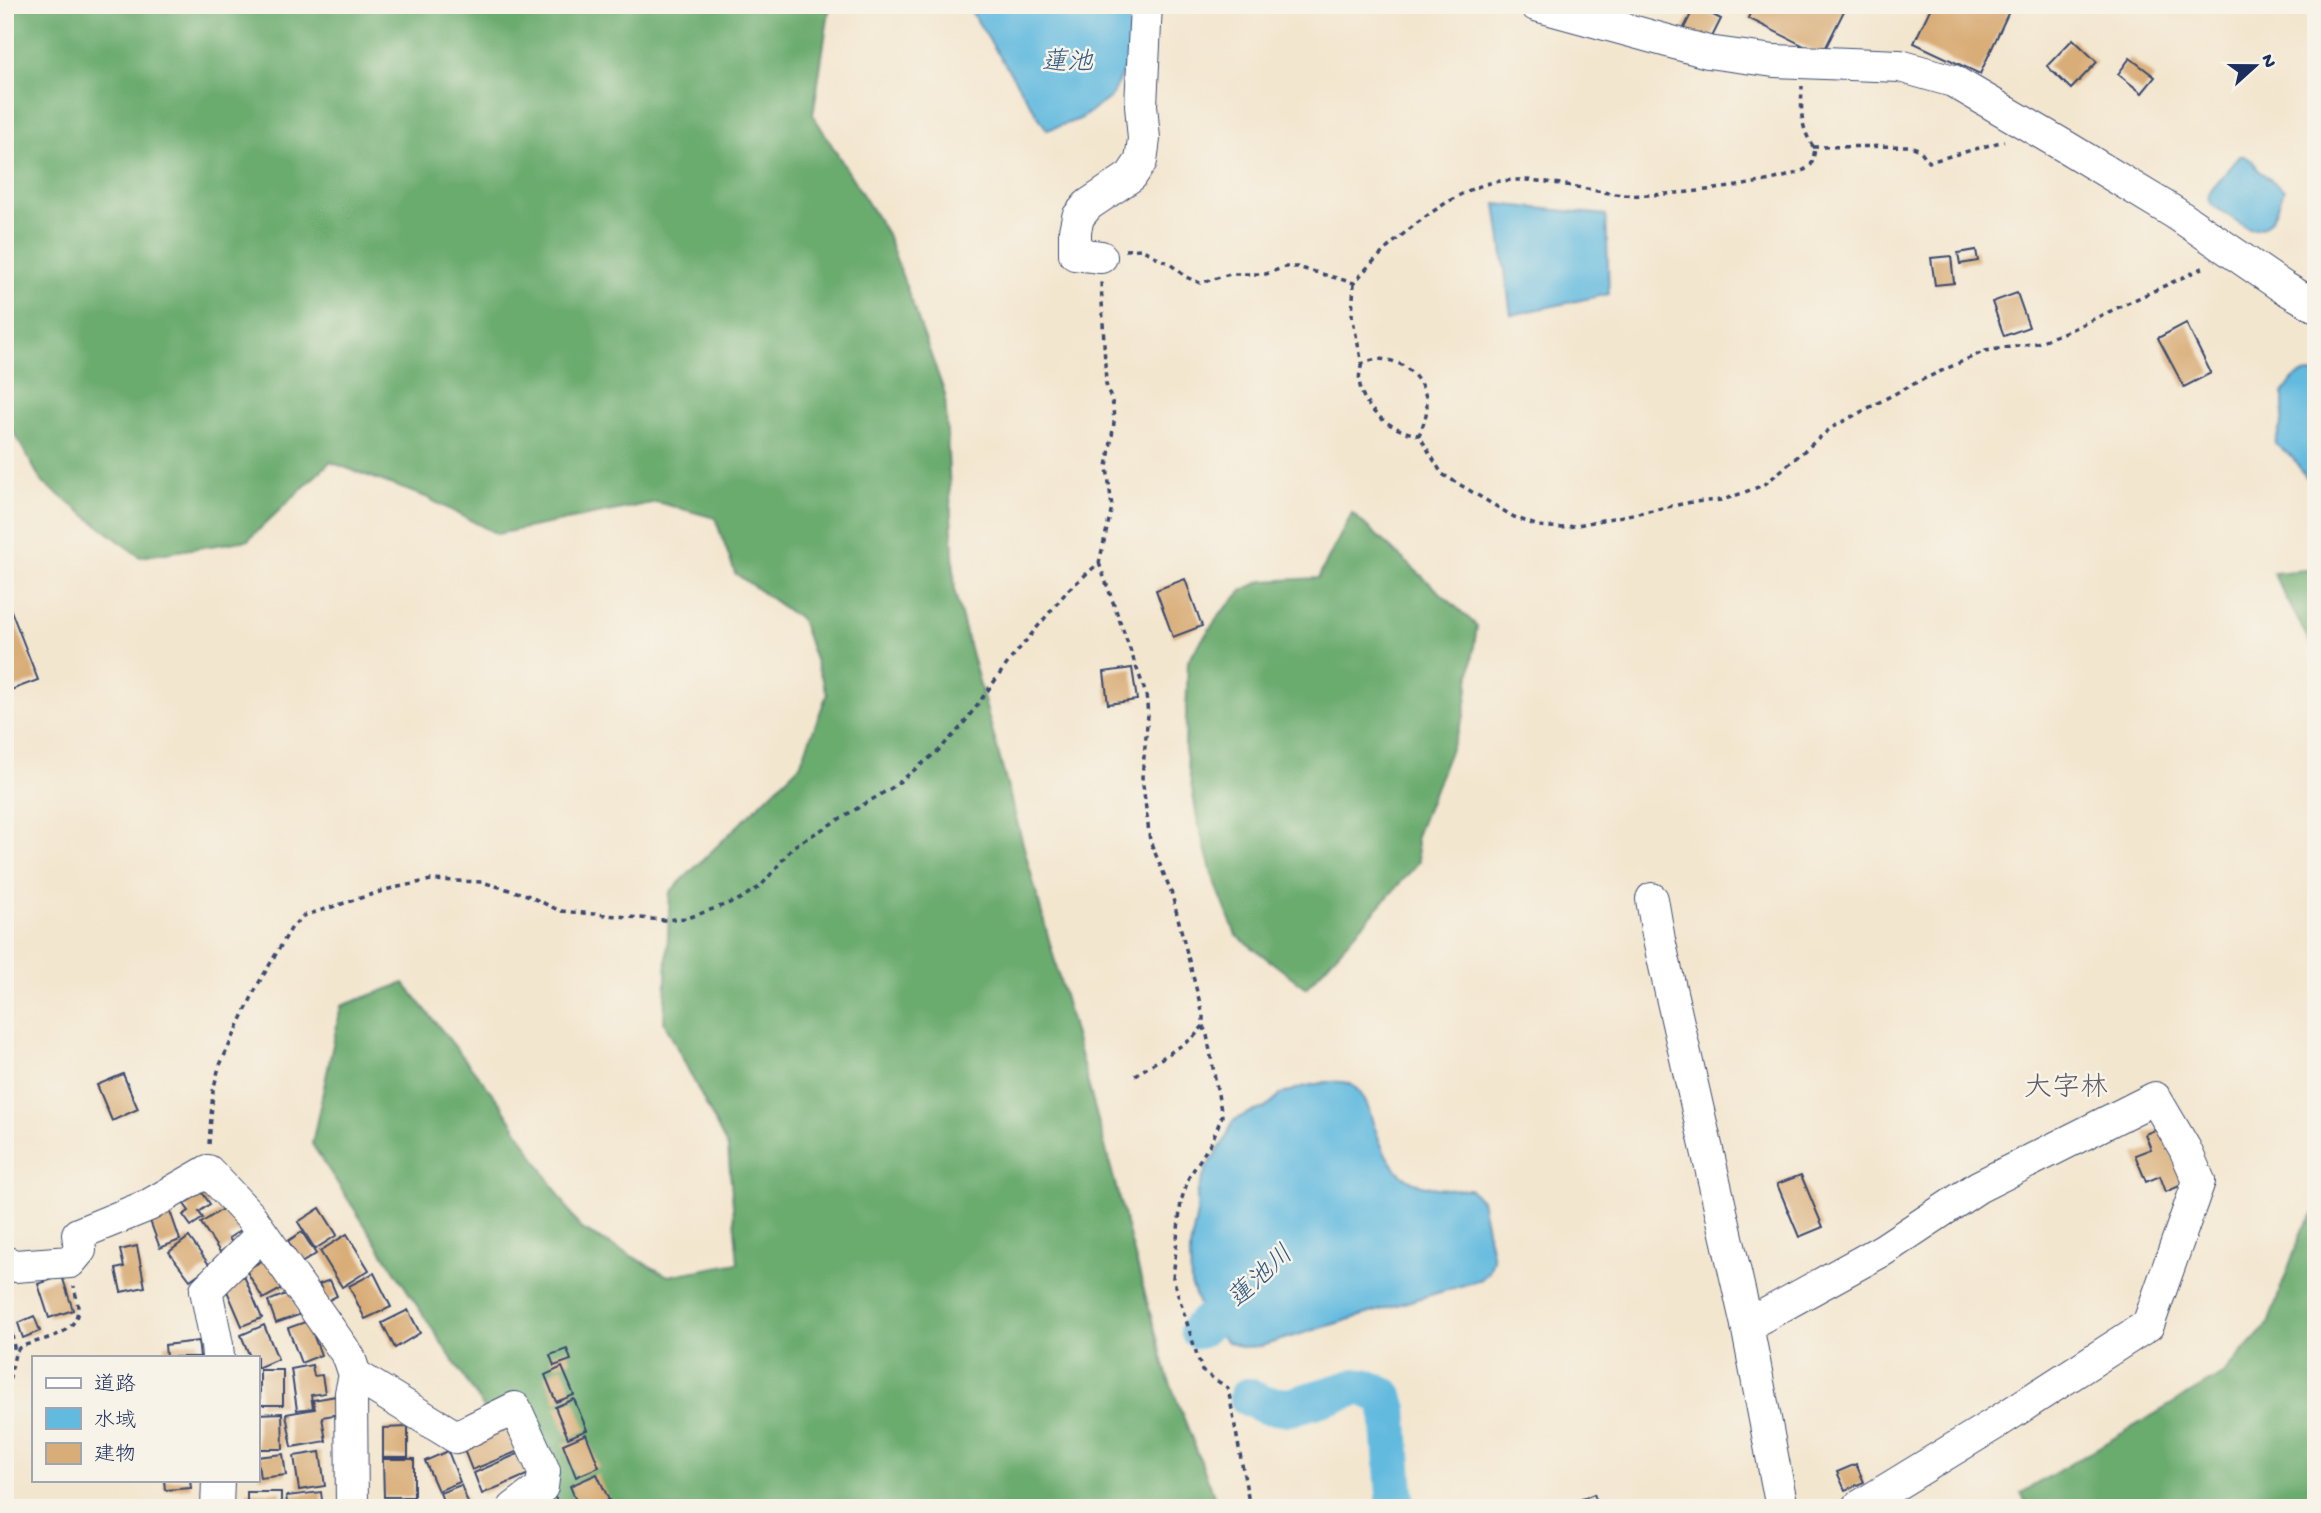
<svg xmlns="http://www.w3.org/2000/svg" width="2321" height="1513" viewBox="0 0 2321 1513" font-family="'Gochi Hand','Klee One',sans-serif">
	<rect width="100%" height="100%" fill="#f7f3e8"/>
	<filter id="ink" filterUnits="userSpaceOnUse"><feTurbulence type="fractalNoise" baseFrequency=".0143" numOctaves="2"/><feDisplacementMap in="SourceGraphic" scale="14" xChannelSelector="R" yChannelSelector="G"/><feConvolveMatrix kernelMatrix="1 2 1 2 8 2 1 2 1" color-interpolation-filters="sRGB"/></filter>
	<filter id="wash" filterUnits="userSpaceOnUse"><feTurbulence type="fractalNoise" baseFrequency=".00686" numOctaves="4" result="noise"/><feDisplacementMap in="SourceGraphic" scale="28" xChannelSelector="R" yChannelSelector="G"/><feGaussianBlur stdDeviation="1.57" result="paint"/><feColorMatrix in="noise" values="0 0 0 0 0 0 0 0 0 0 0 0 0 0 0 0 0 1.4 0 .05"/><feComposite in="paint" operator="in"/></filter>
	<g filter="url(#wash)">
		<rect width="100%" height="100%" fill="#f3e6cf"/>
		<g fill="#6aab6e" stroke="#426d66" stroke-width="2">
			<path d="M5 5H830L813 115 887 234 945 394 955 593 1167 1375 1219 1508H549L312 1144 341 1006 404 983 500 1103 580 1228 668 1276 738 1263 728 1148 664 1022 670 892 800 765 827 694 801 620 735 573 715 518 657 502 497 534 426 497 330 462 248 540 140 557 42 482 5 417Z"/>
			<path d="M1352 513 1477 626 1464 716 1416 836 1419 862 1306 988 1236 935 1213 877 1198 823 1185 749 1188 660 1221 613 1243 590 1262 581 1318 578Z"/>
			<path d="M2316 569V654L2273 573Z"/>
			<path d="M2316 1210V1508H2029L2021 1493 2224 1373 2268 1324 2302 1230Z"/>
		</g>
		<g fill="#62badf" stroke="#3e749e" stroke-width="2">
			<path d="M967 5H1136L1132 52 1111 97 1080 119 1047 130Z"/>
			<path d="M2240 156H2244L2254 162 2258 170 2284 190C2277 208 2272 232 2249 229L2212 205 2208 199 2210 192Z"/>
			<path d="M1496 204 1606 215 1609 294 1511 315Z"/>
			<path d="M2311 373 2316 374V480L2306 477 2292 457 2275 444 2283 418V393L2294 378 2302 374Z"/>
			<path d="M1326 1082C1332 1082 1342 1081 1348 1083 1360 1088 1366 1101 1370 1113 1388 1173 1404 1192 1470 1189L1481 1200 1493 1259 1489 1272 1480 1280 1261 1346 1241 1347 1226 1341 1204 1319 1191 1284 1190 1249 1197 1213V1194L1207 1167 1225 1140 1233 1121 1248 1113 1265 1108 1280 1095 1302 1087Z"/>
		</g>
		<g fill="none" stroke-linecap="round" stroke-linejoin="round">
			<g stroke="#62badf" stroke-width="38">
				<path d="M1199 1330 1245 1288"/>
				<path d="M1248 1397 1265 1405 1290 1407 1357 1387H1364L1385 1397 1389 1410 1396 1508"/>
			</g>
		</g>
		<g id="blocks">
			<g fill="#d9ad78">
				<path d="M1745 5H1837L1845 9 1822 55 1748 18 1752 9Z"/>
				<path d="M1932 5H2012L1980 74 1914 43Z"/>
				<path d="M1695 6 1721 19 1707 47 1681 34Z"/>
				<path d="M2073 39 2097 62 2071 89 2047 66Z"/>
				<path d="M2130 58 2155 77 2142 93 2118 74Z"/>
				<path d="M1976 250 1978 261 1960 264 1958 253Z"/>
				<path d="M1951 256 1954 283 1935 285 1931 258Z"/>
				<path d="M2017 293 2029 327 2004 336 1992 302Z"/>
				<path d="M2186 323 2211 373 2184 387 2158 338Z"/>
				<path d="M1185 579 1202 626 1173 637 1156 590Z"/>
				<path d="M10 608 38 680 11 690 5 675V610Z"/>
				<path d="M1132 668 1137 700 1108 704 1104 672Z"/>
				<path d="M5 704 12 721 5 724Z"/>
				<path d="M123 1074 138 1109 112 1121 97 1085Z"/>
				<path d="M2160 1128 2184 1184 2166 1192 2160 1176 2146 1182 2135 1155 2151 1149 2145 1134Z"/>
				<path d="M1801 1175 1823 1227 1799 1237 1777 1184Z"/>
				<path d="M197 1185 210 1204 199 1212 203 1218 191 1226 183 1215 189 1211 179 1197Z"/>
				<path d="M229 1205 244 1228 229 1238 233 1244 220 1252 201 1223Z"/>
				<path d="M320 1208 337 1235 315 1249 298 1222Z"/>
				<path d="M170 1211 180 1240 160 1248 149 1218Z"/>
				<path d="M302 1232 316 1254 301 1263 288 1241Z"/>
				<path d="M347 1234 369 1270 342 1287 320 1251Z"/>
				<path d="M189 1237 210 1266 190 1280 169 1252Z"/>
				<path d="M137 1246 145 1287 121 1292 116 1269 124 1267 120 1250Z"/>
				<path d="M276 1253 292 1283 263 1299 246 1270Z"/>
				<path d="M374 1273 391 1307 365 1319 349 1286Z"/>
				<path d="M62 1276 73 1310 49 1318 38 1284Z"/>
				<path d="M244 1276 262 1318 242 1326 224 1284Z"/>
				<path d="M330 1280 337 1296 327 1301 319 1284Z"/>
				<path d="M291 1292 299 1315 276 1323 268 1301Z"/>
				<path d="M408 1310 420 1333 395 1348 382 1323Z"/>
				<path d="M34 1316 40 1331 23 1338 18 1323Z"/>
				<path d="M308 1321 321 1355 301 1363 288 1328Z"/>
				<path d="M264 1325 278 1359 257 1368V1357H250L241 1335Z"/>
				<path d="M198 1341 200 1357H166L165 1345Z"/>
				<path d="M567 1349 571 1360 554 1366 550 1355Z"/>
				<path d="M312 1365 314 1376 322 1375 325 1393 311 1395 313 1408 297 1410 291 1369Z"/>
				<path d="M562 1367 574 1395 556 1402 545 1375Z"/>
				<rect x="260" y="1370" width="23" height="35"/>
				<path d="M342 1395 345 1413 322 1417 326 1441 292 1447 286 1414 315 1409 313 1400Z"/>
				<path d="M574 1399 587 1430 568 1438 555 1407Z"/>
				<path d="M282 1413 283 1449H257V1414Z"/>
				<path d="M514 1420 526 1448 472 1470 461 1442Z"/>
				<path d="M408 1427V1457H383V1428Z"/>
				<path d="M586 1434 599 1467 576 1477 563 1444Z"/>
				<path d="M527 1450 536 1471 482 1494 474 1473Z"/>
				<path d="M448 1451 460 1482 438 1491 425 1461Z"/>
				<path d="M320 1452 325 1486 299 1490 294 1456Z"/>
				<path d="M283 1454 286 1475 260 1478 257 1457Z"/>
				<path d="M383 1459H414V1497H384Z"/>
				<path d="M1856 1464 1864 1482 1845 1490 1837 1472Z"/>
				<path d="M597 1474 609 1500 591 1508H579L570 1486Z"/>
				<path d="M164 1480H190L191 1488 165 1490Z"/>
				<path d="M461 1485 470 1508H446L440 1493Z"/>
				<rect x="247" y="1492" width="34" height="16"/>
				<path d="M321 1492 323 1508H288L286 1496Z"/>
				<path d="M1594 1494 1599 1508H1570L1569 1504Z"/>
				<path d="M555 1497 560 1508H534Z"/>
			</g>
		</g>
	</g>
	<g filter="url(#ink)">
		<use href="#blocks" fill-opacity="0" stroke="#3b4a6f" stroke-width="2"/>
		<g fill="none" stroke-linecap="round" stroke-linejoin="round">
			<g stroke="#3b4a6f" stroke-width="34">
				<g id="minor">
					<path d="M1536 5 1708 52 1774 61 1900 66 1953 81 2066 147 2175 213 2283 287 2316 306"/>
					<path d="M1101 257 1075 254V231L1078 217 1088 205 1131 176 1141 161 1144 139 1141 105 1146 5"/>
					<path d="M1652 899 1659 940 1747 1325 1782 1508"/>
					<path d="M5 1262 15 1266 70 1262 80 1250 78 1234 149 1205 208 1171 250 1216 349 1357 355 1375 351 1393 352 1508"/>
					<path d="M1747 1325 1883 1250 1978 1187 2155 1098 2185 1149 2199 1181 2148 1325 1996 1423 1857 1508"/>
					<path d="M218 1357 217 1345 206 1290 262 1234"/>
					<path d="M355 1375 456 1437 515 1408 544 1471 542 1487 514 1508"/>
					<path d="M217 1508 218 1480"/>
				</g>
			</g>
			<g stroke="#3b4a6f" stroke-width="3.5" stroke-dasharray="5 5" stroke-linecap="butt">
				<path d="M1813 147 1911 146 1920 150 1929 162 2004 141"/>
				<path d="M1125 250 1141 249 1170 264 1186 277 1200 283 1230 274H1266L1285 267H1297L1354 283C1382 248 1447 193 1490 183 1533 173 1580 190 1623 195 1649 198 1796 184 1811 165 1813 161 1814 154 1815 149 1800 129 1801 111 1802 86"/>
				<path d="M1354 283 1352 315 1362 364C1389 350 1418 369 1426 397 1429 411 1424 423 1419 435L1442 474 1514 517 1538 526 1563 528 1692 502 1723 500 1764 485 1831 428 1913 384 1985 351 2037 343 2070 330 2207 266"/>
				<path d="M1362 364C1349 400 1387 431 1419 435"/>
				<path d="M1099 563 1146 694 1148 715 1142 777 1150 841 1171 891 1203 1015V1026L1193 1038 1131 1078"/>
				<path d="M1203 1026 1207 1035 1222 1116 1212 1141 1189 1177 1181 1201 1173 1278 1202 1371 1228 1388 1250 1508"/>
				<path d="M209 1144 213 1091 219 1067 257 986 292 927 303 916 389 889 431 880 482 882 527 895 560 911 663 920 688 918 738 900 761 886 794 846 893 787 938 751 961 727 1010 660 1069 589 1099 563 1112 507 1107 467 1114 423 1113 405 1106 384 1101 281"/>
				<path d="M5 1305 10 1320 15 1354"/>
				<path d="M5 1399 15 1354 19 1348C38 1338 76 1338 78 1309 78 1302 75 1293 74 1286"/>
			</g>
			<use href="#minor" stroke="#fff" stroke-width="32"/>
		</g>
	</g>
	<g text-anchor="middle" stroke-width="5" stroke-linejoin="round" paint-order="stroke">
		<g font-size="26" font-style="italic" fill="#305985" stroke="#f7f3e8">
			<text x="1067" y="69">蓮池</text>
			<text transform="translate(1259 1275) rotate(-43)" y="9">蓮池川</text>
		</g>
		<g font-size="28" fill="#5e5b67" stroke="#f7f3e8">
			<text x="2066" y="1095">大字林</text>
		</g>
	</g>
	<rect width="2321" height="1513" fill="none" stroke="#f7f3e8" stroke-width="28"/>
	<rect x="32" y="1356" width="228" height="126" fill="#f7f3e8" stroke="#9fa5b1" stroke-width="2"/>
	<rect x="46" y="1378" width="35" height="10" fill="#ffffff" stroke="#9fa5b1" stroke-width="2"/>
	<text x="94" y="1390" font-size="21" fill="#1b2f5e">道路</text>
	<rect x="46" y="1408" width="35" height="21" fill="#62badf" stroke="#9fa5b1" stroke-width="2"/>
	<text x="94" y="1426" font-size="21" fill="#1b2f5e">水域</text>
	<rect x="46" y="1443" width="35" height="21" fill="#d9ad78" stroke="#9fa5b1" stroke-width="2"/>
	<text x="94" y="1460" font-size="21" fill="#1b2f5e">建物</text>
	<g transform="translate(2255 66) rotate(69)" stroke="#f7f3e8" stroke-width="5" paint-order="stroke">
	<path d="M0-5L12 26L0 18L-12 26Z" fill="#1b2f5e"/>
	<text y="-10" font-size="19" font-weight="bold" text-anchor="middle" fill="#1b2f5e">N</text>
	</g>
</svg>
